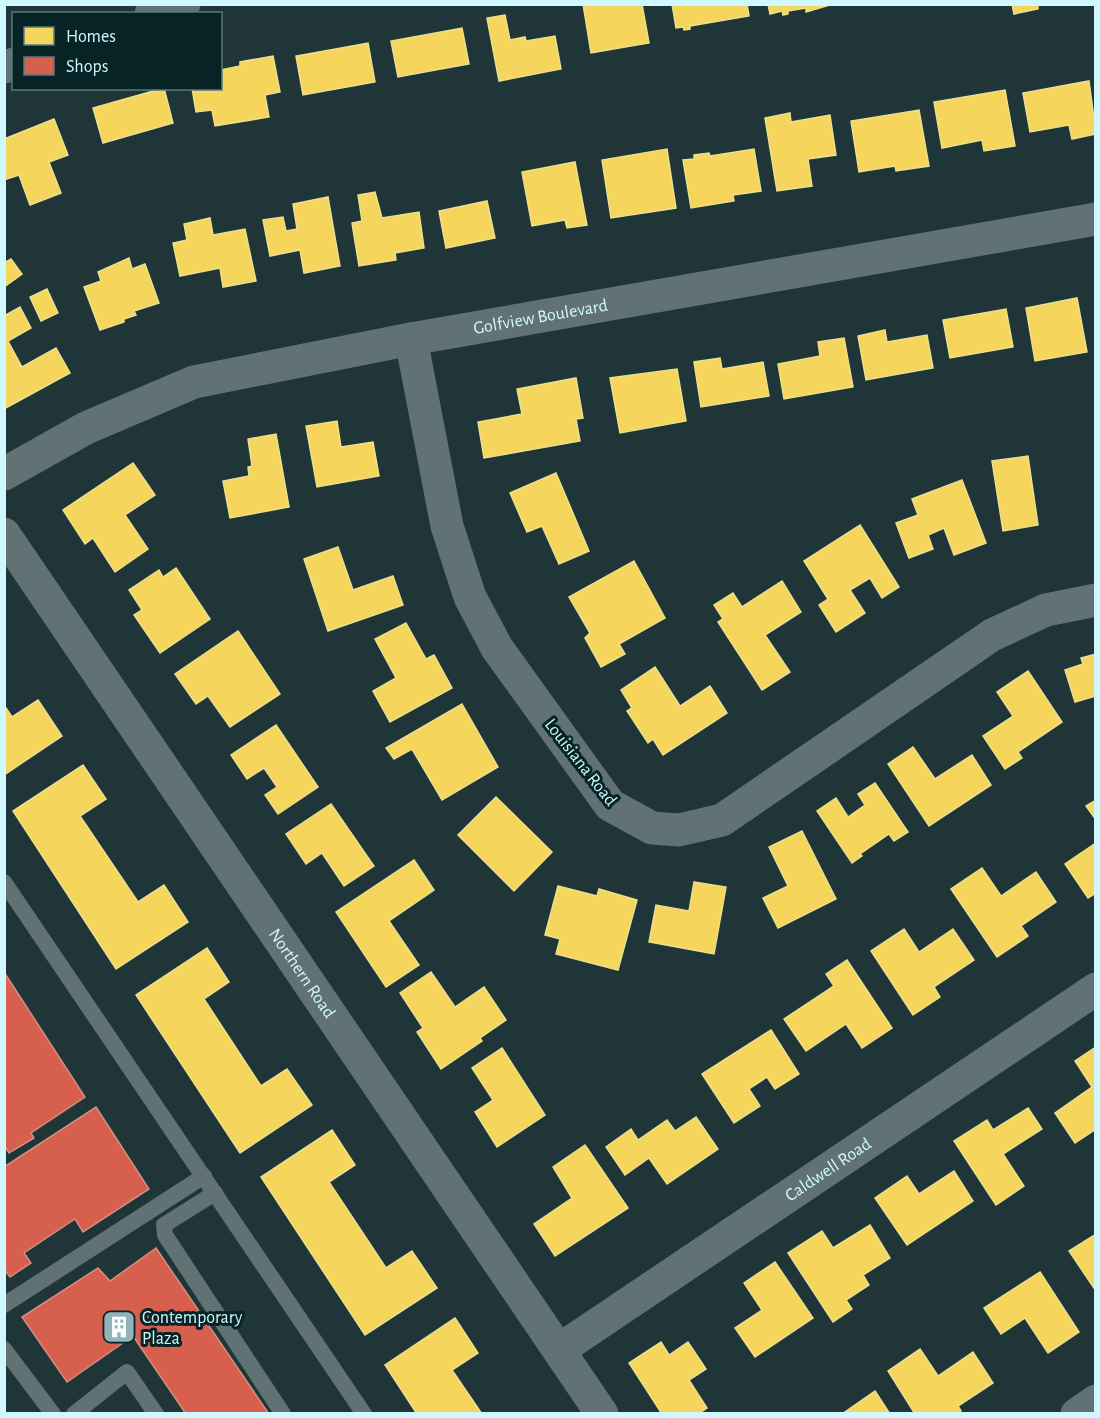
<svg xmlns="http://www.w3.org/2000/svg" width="1100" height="1418" viewBox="0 0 1100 1418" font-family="'Alegreya Sans',sans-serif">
	<rect width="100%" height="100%" fill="#203537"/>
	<g fill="#f6d55c" stroke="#eae08d" stroke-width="1.5">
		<path d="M583 4H642L649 43 591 53Z"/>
		<path d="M672 4H747L749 16 690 26V29L684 30 683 27 676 28Z"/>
		<path d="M768 4H833L806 12V8L788 11V14L783 15 782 11 770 14Z"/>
		<path d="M1012 4H1038V9L1014 14Z"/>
		<path d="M505 15 510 40 525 37 526 41 555 36 561 69 499 81 487 18Z"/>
		<path d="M462 28 469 64 398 77 391 41Z"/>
		<path d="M368 43 375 82 303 95 296 56Z"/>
		<path d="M273 56 280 92 265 95 269 117 215 126 212 110 196 112 192 88H220V70L240 66V62Z"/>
		<path d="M1089 81 1096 134 1072 139 1069 125 1030 132 1023 93Z"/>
		<path d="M164 88 173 123 103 143 93 108Z"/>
		<path d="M1005 90 1015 146 984 151 982 140 942 148 934 102Z"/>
		<path d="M919 110 929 166 896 171 895 166 859 172 851 121Z"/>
		<path d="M790 113 791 122 830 115 836 155 808 159 812 186 777 191 765 118Z"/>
		<path d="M54 119 68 155 49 162 61 193 30 205 19 175 4 180V139Z"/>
		<path d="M667 149 676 208 611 218 602 160Z"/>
		<path d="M754 149 761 191 733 195 734 201 691 208 683 160 694 159V155L709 153 710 156Z"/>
		<path d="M575 162 587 225 567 228 565 220 532 226 522 172Z"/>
		<path d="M375 192 382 218 419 212 424 248 395 253 396 260 359 266 352 223 362 221 358 195Z"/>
		<path d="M328 197 340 266 304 273 300 250 270 256 263 220 283 217 286 231 297 229 293 204Z"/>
		<path d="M487 201 495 238 446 248 439 211Z"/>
		<path d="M210 218 213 235 245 229 256 281 223 287 220 268 180 276 173 243 187 240 184 224Z"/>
		<path d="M129 258 132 269 145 264 159 303 134 311 136 315 124 319V322L100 330 84 287 101 281 98 272Z"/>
		<path d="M11 259 22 274 4 287V263Z"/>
		<path d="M47 289 58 313 41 321 30 297Z"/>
		<path d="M1077 298 1087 352 1035 361 1026 308Z"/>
		<path d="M20 307 31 328 8 341 22 367 56 348 70 373 4 409V316Z"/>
		<path d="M1006 309 1013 347 950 358 943 320Z"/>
		<path d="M885 330 887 342 927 335 933 368 866 380 858 336Z"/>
		<path d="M844 338 853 387 784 399 778 364 820 356 818 342Z"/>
		<path d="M720 358 722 369 763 362 769 396 701 407 694 362Z"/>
		<path d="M677 369 686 421 620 433 610 378Z"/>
		<path d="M576 378 583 418 576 419 580 441 484 458 478 422 522 414 517 389Z"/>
		<path d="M337 421 341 447 373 442 379 476 317 487 306 426Z"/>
		<path d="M276 434 289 507 230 518 223 481 249 476 248 467 252 466 248 439Z"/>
		<path d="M1028 456 1038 525 1003 531 992 461Z"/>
		<path d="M133 463 155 495 125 515 148 549 115 572 93 538 85 544 63 510Z"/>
		<path d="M556 473 589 551 559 564 542 526 527 532 510 493Z"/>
		<path d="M962 480 986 543 954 555 944 528 928 535 933 549 909 558 896 523 918 515 912 499Z"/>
		<path d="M860 525 899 587 882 598 870 578 850 590 865 613 836 632 819 605 828 599 804 561Z"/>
		<path d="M338 547 353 590 393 576 403 605 328 631 304 559Z"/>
		<path d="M634 561 665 618 619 644 625 654 601 667 585 638 590 633 569 597Z"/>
		<path d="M176 568 210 619 160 653 134 615 142 610 129 590 159 570 163 577Z"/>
		<path d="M782 581 801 612 765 635 790 672 762 690 718 622 723 619 714 605 733 593 742 607Z"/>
		<path d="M406 623 426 659 434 655 452 688 390 722 373 691 396 678 375 639Z"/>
		<path d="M238 631 280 694 230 727 208 696 196 704 175 674Z"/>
		<path d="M1096 654V696L1075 702 1065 670 1083 664 1081 658Z"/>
		<path d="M655 667 680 706 710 686 727 713 663 755 653 739 648 743 627 711 632 708 621 690Z"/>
		<path d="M1028 671 1062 722 1018 752 1022 758 1005 769 983 736 1013 716 997 692Z"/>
		<path d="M38 700 62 736 4 775V705L12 717Z"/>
		<path d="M462 704 498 767 442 800 412 749 394 759 386 748Z"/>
		<path d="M276 725 318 787 278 814 265 795 277 787 264 768 247 779 231 755Z"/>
		<path d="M913 747 935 779 972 755 991 785 929 826 888 764Z"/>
		<path d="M83 765 106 799 80 816 138 902 164 885 188 922 116 969 13 811Z"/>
		<path d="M875 783 908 832 894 841 889 834 860 854 862 856 852 863 817 811 836 798 848 817 865 805 858 794Z"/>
		<path d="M496 797 552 852 514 891 458 835Z"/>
		<path d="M1096 800V820L1086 806Z"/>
		<path d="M331 804 374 866 344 886 322 853 306 864 286 834Z"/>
		<path d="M802 831 836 899 778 928 763 898 788 886 769 847Z"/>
		<path d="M1096 843V893L1088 898 1065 864Z"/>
		<path d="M414 860 434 890 389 921 419 965 386 987 336 912Z"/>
		<path d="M982 868 1001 896 1036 872 1056 902 1021 926 1028 936 997 957 951 889Z"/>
		<path d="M694 882 726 887 714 954 649 942 656 905 689 911Z"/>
		<path d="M558 886 597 896 599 889 637 900 618 970 556 954 560 939 545 935Z"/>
		<path d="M904 929 919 952 953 929 974 960 934 987 940 997 913 1015 871 951Z"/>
		<path d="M207 948 229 982 204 999 261 1086 287 1069 312 1105 240 1153 136 995Z"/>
		<path d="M847 960 892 1028 862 1048 846 1024 806 1051 784 1019 834 986 826 974Z"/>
		<path d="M431 972 455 1007 484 987 506 1020 480 1038 482 1041 441 1069 417 1032 423 1028 400 993Z"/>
		<path d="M771 1030 799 1074 775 1089 767 1077 749 1089 760 1106 734 1123 702 1074Z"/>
		<path d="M1096 1047V1129L1075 1143 1055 1113 1092 1087 1075 1061Z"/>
		<path d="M502 1048 545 1115 497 1147 475 1112 493 1100 472 1068Z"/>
		<path d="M1028 1108 1042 1129 1003 1154 1024 1186 996 1205 954 1141 987 1120 993 1130Z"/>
		<path d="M696 1117 718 1149 667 1184 649 1158 625 1175 606 1147 631 1129 638 1140 667 1120 675 1131Z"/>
		<path d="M332 1130 355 1165 329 1182 386 1268 412 1251 437 1288 365 1335 261 1177Z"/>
		<path d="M585 1145 628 1208 555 1256 534 1224 572 1198 553 1167Z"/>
		<path d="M954 1171 973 1201 907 1245 875 1198 907 1176 919 1194Z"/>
		<path d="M870 1225 890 1258 863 1275 869 1285 846 1300 852 1309 833 1322 788 1253 822 1231 833 1248Z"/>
		<path d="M1096 1234V1291L1069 1251Z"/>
		<path d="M775 1262 813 1318 755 1357 735 1328 762 1310 744 1283Z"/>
		<path d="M1040 1272 1079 1332 1048 1353 1025 1318 1001 1334 984 1308Z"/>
		<path d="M455 1318 478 1353 452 1370 482 1414H417L385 1365Z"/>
		<path d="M661 1342 669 1355 688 1342 706 1369 689 1380 707 1408 698 1414H662L629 1363Z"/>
		<path d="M920 1349 938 1376 973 1352 993 1383 958 1406 961 1411 958 1414H915L888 1371Z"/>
		<path d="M875 1391 890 1414H842Z"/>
	</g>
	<g fill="#d6604d" stroke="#d48e82" stroke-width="1.5">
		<path d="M4 972 85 1097 31 1133 34 1138 9 1153 4 1145Z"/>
		<path d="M96 1107 149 1189 83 1232 75 1219 24 1253 31 1263 10 1277 4 1269V1167Z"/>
		<path d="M156 1248 269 1414H186L133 1336 67 1382 22 1317 98 1268 110 1281Z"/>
	</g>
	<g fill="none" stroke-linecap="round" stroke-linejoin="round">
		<g stroke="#617274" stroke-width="16">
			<path d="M4 882 364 1414"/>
			<path d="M215 1193 164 1225 165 1235 283 1414"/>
			<path d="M4 1305 204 1176"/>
			<path d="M4 1349 53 1414"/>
			<path d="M74 1414 127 1372 156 1414"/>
		</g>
		<g stroke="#617274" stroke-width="33">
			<path d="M151 14 184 4"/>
			<path d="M4 67 14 64"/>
			<path d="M411 339 447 526 470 597 497 648 610 805 652 828 679 830 722 820 992 635 1046 610 1096 600"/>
			<path id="s1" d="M4 534 602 1414"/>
			<path id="s2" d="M559 1350 1096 989"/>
			<path d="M1077 1414 1096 1401"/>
		</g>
		<path stroke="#617274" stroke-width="33" id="s3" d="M4 474 86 428 194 382 411 339 1096 219"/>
	</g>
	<defs>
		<g id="building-square" transform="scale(1.725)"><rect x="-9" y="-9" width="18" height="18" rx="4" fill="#92b4b8" stroke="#072325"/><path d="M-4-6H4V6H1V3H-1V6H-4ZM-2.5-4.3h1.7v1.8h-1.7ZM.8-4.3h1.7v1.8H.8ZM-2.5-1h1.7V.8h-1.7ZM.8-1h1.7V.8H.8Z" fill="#fff"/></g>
	</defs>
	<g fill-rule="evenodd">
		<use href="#building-square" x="119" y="1327"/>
	</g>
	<g text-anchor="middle" stroke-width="6" stroke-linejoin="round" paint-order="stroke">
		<g font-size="18" fill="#cff9fe" stroke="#072325">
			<text dy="6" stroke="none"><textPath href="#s3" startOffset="564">Golfview Boulevard</textPath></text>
			<text transform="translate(581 762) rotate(52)" y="6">Louisiana Road</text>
			<text dy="6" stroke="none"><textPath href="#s1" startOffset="531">Northern Road</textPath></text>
			<text dy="6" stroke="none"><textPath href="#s2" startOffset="324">Caldwell Road</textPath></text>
		</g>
		<g font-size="18" fill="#cff9fe" stroke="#072325" text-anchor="start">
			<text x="142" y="1323">Contemporary<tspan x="142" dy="21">Plaza</tspan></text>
		</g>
	</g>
	<rect width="1100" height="1418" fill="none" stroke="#cff9fe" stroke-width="12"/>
	<rect x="12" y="12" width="210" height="78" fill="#072325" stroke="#57797c" stroke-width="1.5"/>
	<rect x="24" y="27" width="30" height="18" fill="#f6d55c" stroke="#57797c" stroke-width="1.5"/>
	<text x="66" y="42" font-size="18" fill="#cff9fe">Homes</text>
	<rect x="24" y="57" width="30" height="18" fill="#d6604d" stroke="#57797c" stroke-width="1.5"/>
	<text x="66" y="72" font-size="18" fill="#cff9fe">Shops</text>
</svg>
